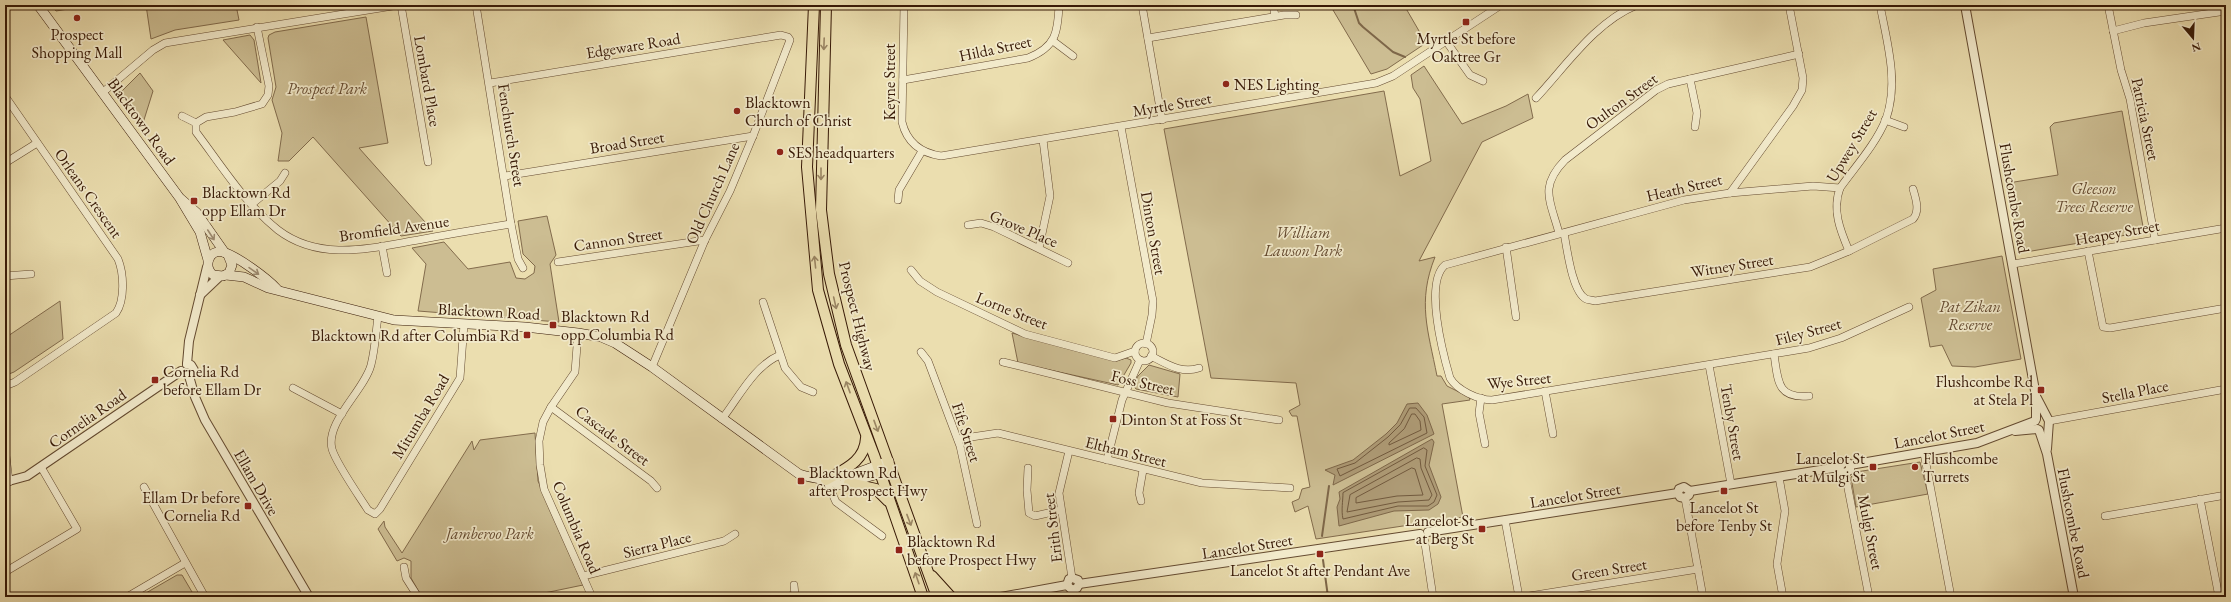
<svg xmlns="http://www.w3.org/2000/svg" width="2231" height="602" viewBox="0 0 2231 602" font-family="'EB Garamond',serif">
	<rect width="100%" height="100%" fill="#ebdeaf"/>
	<filter id="stains"><feTurbulence type="fractalNoise" baseFrequency=".005" numOctaves="4"/><feColorMatrix values="0 0 0 0 .2 0 0 0 0 .09 0 0 0 0 .02 0 0 0 .5 -.17"/></filter>
	<radialGradient id="worn" r=".72"><stop offset=".6" stop-color="#630" stop-opacity="0"/><stop offset="1" stop-color="#630" stop-opacity=".3"/></radialGradient>
	<g fill="#ccbd92" stroke="#826b4c">
		<path d="M51 5H92L56 11Z"/>
		<path d="M146 5H236L239 20 175 30 151 39Z"/>
		<path d="M1333 5H1404L1426 43 1387 69 1371 74 1333 10Z"/>
		<path d="M366 17 388 143 359 148 433 231 401 236 313 137 289 161H278L282 133 272 100 276 87 268 38 269 35 275 32Z"/>
		<path d="M250 35 254 40 261 83 223 40Z"/>
		<path d="M1424 66 1462 124 1506 106 1528 94 1533 118 1482 142 1419 261 1435 257C1417 302 1428 330 1437 376H1441L1447 386 1469 397 1470 400 1442 404 1463 517 1316 539 1308 506 1295 512 1292 502 1299 499 1302 489 1310 487 1297 416H1292L1289 411 1300 405 1296 383 1211 378 1164 129 1384 91 1400 176 1431 161 1420 99 1413 88 1411 75Z"/>
		<path d="M140 73 153 91 143 123 120 93Z"/>
		<path d="M2122 111 2144 232 2020 253 2008 183 2058 175 2050 127 2054 123Z"/>
		<path d="M547 216 556 255 550 264 559 322 418 311 426 264 412 248 444 242 468 269 510 262 516 278 525 279 534 273 535 266 523 254 518 221Z"/>
		<path d="M2002 256 2021 359 1975 367 1952 366 1942 345 1930 347 1921 298 1936 290 1933 269Z"/>
		<path d="M60 301 63 339 14 372 9 374 6 371 5 338Z"/>
		<path d="M1012 333 1115 361 1126 358 1131 360V363L1118 385 1018 363Z"/>
		<path d="M1149 365 1180 374 1178 397 1136 389 1133 385 1138 376Z"/>
		<path d="M535 433 538 481 583 585 525 597H422L411 578V561L404 558 397 561 378 529 384 521 385 527 402 553 472 441 474 450 480 440Z"/>
		<path d="M1920 462 1928 494 1856 507 1851 477 1856 472Z"/>
		<path d="M177 575H182L195 597H139Z"/>
	</g>
	<g fill="#ae9b76" stroke="#7e6749">
		<path d="M1418 403 1427 415 1434 434 1333 485 1335 475 1325 470 1353 460 1386 434 1397 423 1407 404Z"/>
		<path d="M1432 439 1434 442 1429 465 1441 497 1438 504 1429 510 1394 511 1339 526 1337 507 1340 499 1339 492Z"/>
	</g>
	<g fill="none" stroke-linecap="round" stroke-linejoin="round">
		<g stroke="#725a3e" stroke-width="1">
			<path d="M1410 408H1416L1424 417 1427 433 1340 476 1337 469 1355 463 1388 437 1400 425Z"/>
			<path d="M1412 414H1415L1420 421 1421 430 1389 445V443L1404 429Z"/>
			<path d="M1424 448 1427 450 1425 466 1437 495 1434 502 1428 506H1398L1343 519C1341 510 1343 501 1343 493Z"/>
			<path d="M1417 458 1420 459 1421 468 1432 495 1429 500 1398 502 1347 512 1350 495Z"/>
			<path d="M1412 468 1415 469 1423 495 1397 496 1356 503V498Z"/>
		</g>
		<g stroke="#7e6749" stroke-width="2">
			<path d="M1353 5 1359 23 1363 27 1393 52 1405 57"/>
			<path d="M1322 536 1329 486"/>
			<path d="M1323 560 1328 597"/>
		</g>
		<g stroke="#644a30" stroke-width="8">
			<g id="minor">
				<path d="M401 5 428 162"/>
				<path d="M476 5 511 224 518 259 523 268"/>
				<path d="M904 5 902 122C907 143 921 153 941 156L1376 83 1393 76 1501 5"/>
				<path d="M1142 5 1162 120"/>
				<path d="M1273 5 1275 16"/>
				<path d="M2108 5 2121 70 2130 99 2155 240"/>
				<path d="M2113 31 2144 23 2226 11"/>
				<path d="M1148 38 1284 15H1296"/>
				<path d="M1053 41 1073 56"/>
				<path d="M1446 41 1470 75 1483 81"/>
				<path d="M1690 79 1697 113 1695 127"/>
				<path d="M903 80 1028 58C1056 47 1058 32 1059 5"/>
				<path d="M490 83 781 35 788 37 790 40 753 136 730 191 705 240 652 367"/>
				<path d="M102 93 153 50 165 43 399 5"/>
				<path d="M5 96 118 259C124 274 125 300 116 313L15 382 5 386"/>
				<path d="M1536 98C1566 66 1595 22 1637 5"/>
				<path d="M182 116 196 123"/>
				<path d="M1885 120 1904 127"/>
				<path d="M196 123V132C221 165 245 204 278 230 320 262 371 248 418 240 449 234 480 229 511 224"/>
				<path d="M196 123 206 117 235 112 262 104 268 95 269 86 257 27"/>
				<path d="M1121 127 1153 301 1152 315 1146 344"/>
				<path d="M5 163 37 143"/>
				<path d="M505 176 753 136"/>
				<path d="M1840 188 1813 186 1730 193 1684 200 1445 265C1424 283 1443 354 1450 378 1457 390 1478 400 1492 400L1809 348 1841 338 1909 307"/>
				<path d="M1730 193 1793 106 1802 90 1803 78 1789 5"/>
				<path d="M898 200 899 190 922 151"/>
				<path d="M252 204 280 181 285 173"/>
				<path d="M968 225 981 223 994 227 1068 263"/>
				<path d="M1559 233C1550 200 1539 187 1565 160L1656 90 1668 84 1799 54"/>
				<path d="M1564 233C1567 248 1572 292 1586 299 1588 300 1592 300 1595 301L1810 267 1849 251 1913 219C1920 211 1916 199 1913 189"/>
				<path d="M382 246 387 273"/>
				<path d="M1506 247 1516 317"/>
				<path d="M1039 248 1050 196 1043 140"/>
				<path d="M1849 251C1840 230 1832 210 1840 188 1855 167 1876 144 1886 119 1899 82 1887 42 1880 5"/>
				<path d="M2088 251 2103 327 2110 328 2226 308"/>
				<path d="M558 262 705 240"/>
				<path d="M2013 264 2226 228"/>
				<path d="M911 270 920 281 937 292 1025 334 1115 358 1135 351"/>
				<path d="M5 276 31 274"/>
				<path d="M763 302 785 368 801 387 813 392"/>
				<path d="M378 316C376 332 375 349 371 365 364 391 325 422 332 449 336 463 359 496 368 510L375 514 380 509 460 378 464 324"/>
				<path d="M578 333 575 372 551 407 543 422 539 441 540 465 544 489 592 597"/>
				<circle cx="1144" cy="352" r="9"/>
				<path d="M921 352 928 361 960 446 977 524"/>
				<path d="M1774 354C1778 381 1777 399 1809 396"/>
				<path d="M1151 356C1167 364 1181 374 1199 368"/>
				<path d="M1003 362 1168 403 1279 420"/>
				<path d="M1709 365 1731 484"/>
				<path d="M293 388 342 414"/>
				<path d="M1545 391 1553 434"/>
				<path d="M1481 398 1479 413 1485 444"/>
				<path d="M551 407 651 481 657 488"/>
				<path d="M722 419C739 397 754 366 780 355"/>
				<path d="M2049 421 2226 389"/>
				<path d="M958 439 998 433 1202 483 1290 488"/>
				<path d="M5 447 9 482"/>
				<path d="M1069 451 1059 493 1072 578"/>
				<path d="M1924 453 1951 597"/>
				<path d="M1107 460 1122 400 1140 360"/>
				<path d="M1028 468 1027 490 1029 513 1035 516 1061 510"/>
				<path d="M1845 473 1869 597"/>
				<path d="M1779 477 1785 511 1777 564 1783 597"/>
				<path d="M826 480 836 502 882 536"/>
				<path d="M144 487 205 597"/>
				<path d="M1685 498 1703 597"/>
				<path d="M2200 499 2219 597"/>
				<path d="M1141 501 1139 493 1143 470"/>
				<path d="M2105 516 2226 495"/>
				<path d="M1505 520 1519 597"/>
				<path d="M1424 537 1433 597"/>
				<path d="M404 567 406 578 418 597"/>
				<path d="M5 572 77 529 41 467"/>
				<path d="M583 576 724 541 735 534"/>
				<path d="M794 585 795 595 799 597"/>
				<path d="M127 597 185 563"/>
				<path d="M784 597 795 595"/>
				<path d="M1523 597 1698 569"/>
			</g>
		</g>
		<g stroke="#644a30" stroke-width="10">
			<g id="tertiary">
				<path d="M1965 5 2036 396V419"/>
				<path d="M200 295 219 277"/>
				<path d="M187 364 189 341 207 267"/>
				<path d="M187 364 191 365 194 370 189 376"/>
				<path d="M189 376 195 397 205 420 309 597"/>
				<path d="M2037 398 2049 421 2047 449"/>
				<path d="M2039 430 2047 454 2074 597"/>
				<path d="M2015 431 2037 429"/>
				<path d="M1850 465 1977 443 2035 421"/>
				<path d="M1839 467 1840 471 1845 473 1850 470V465"/>
				<path d="M1839 467 1844 462H1847L1850 465"/>
				<path d="M5 482 27 476 181 371"/>
				<path d="M1690 491 1839 467"/>
				<path d="M1678 493 1680 497 1685 498 1689 495 1690 491"/>
				<path d="M1678 493 1679 489 1684 487 1690 491"/>
				<path d="M1428 532 1678 493"/>
				<path d="M1079 584 1420 534"/>
				<path d="M1067 585 1069 579 1072 578 1078 580 1079 584"/>
				<path d="M1067 585 1072 590 1077 588 1079 584"/>
				<path d="M1001 597 1067 585"/>
			</g>
		</g>
		<g stroke="#371906" stroke-width="10">
			<g id="secondary">
				<path d="M38 5 179 197 200 232 208 260"/>
				<path d="M181 199 197 213 225 253"/>
				<path d="M228 255 232 265 229 273 223 276 213 275C203 266 209 249 223 252 237 256 267 278 277 289"/>
				<path d="M226 275 244 277 268 288 394 320 525 327 578 333 601 337 615 343 652 367 799 474C812 479 828 478 840 485L892 470"/>
				<path d="M833 480 839 476 854 474 889 461"/>
			</g>
		</g>
		<g stroke="#371906" stroke-width="12">
			<g id="primary">
				<path d="M814 5 807 167 818 290 839 364 874 455 923 597"/>
				<path d="M826 5 821 210 829 274 846 345 937 597"/>
				<path d="M826 480C843 470 865 462 866 438"/>
				<path d="M849 483 876 489 888 501"/>
				<path d="M932 576 951 597"/>
			</g>
		</g>
		<use href="#minor" stroke="#f2eacb" stroke-width="7"/>
		<use href="#tertiary" stroke="#f2eacb" stroke-width="8"/>
		<use href="#secondary" stroke="#f2eacb" stroke-width="9"/>
		<use href="#primary" stroke="#ebdeaf" stroke-width="10"/>
	</g>
	<defs><path id="oneway-shaft" d="M-6 0H5M1.5-3L5.5 0L1.5 3" fill="none" stroke-width="1.6" stroke-linecap="round" stroke-linejoin="round"/></defs>
	<g stroke="#9a8563">
		<use href="#oneway-shaft" transform="translate(824 44) rotate(92)"/>
		<use href="#oneway-shaft" transform="translate(821 174) rotate(90)"/>
		<use href="#oneway-shaft" transform="translate(815 262) rotate(-96)"/>
		<use href="#oneway-shaft" transform="translate(835 303) rotate(77)"/>
		<use href="#oneway-shaft" transform="translate(848 387) rotate(-110)"/>
		<use href="#oneway-shaft" transform="translate(876 426) rotate(70)"/>
		<use href="#oneway-shaft" transform="translate(909 520) rotate(69)"/>
		<use href="#oneway-shaft" transform="translate(917 578) rotate(-109)"/>
	</g>
	<g stroke="#9e8c72">
		<use href="#oneway-shaft" transform="translate(211 235) rotate(57)"/>
		<use href="#oneway-shaft" transform="translate(254 271) rotate(35)"/>
	</g>
	<g fill="#8f2418" stroke="#f2eacb" stroke-width="1.5">
		<circle cx="77" cy="18" r="4"/>
		<rect x="1462" y="18" width="8" height="8" rx="2"/>
		<circle cx="1226" cy="84" r="4"/>
		<circle cx="737" cy="111" r="4"/>
		<circle cx="780" cy="152" r="4"/>
		<rect x="190" y="197" width="8" height="8" rx="2"/>
		<rect x="549" y="321" width="8" height="8" rx="2"/>
		<rect x="523" y="331" width="8" height="8" rx="2"/>
		<rect x="151" y="376" width="8" height="8" rx="2"/>
		<rect x="2037" y="386" width="8" height="8" rx="2"/>
		<rect x="1109" y="415" width="8" height="8" rx="2"/>
		<rect x="1869" y="463" width="8" height="8" rx="2"/>
		<circle cx="1915" cy="467" r="4"/>
		<rect x="797" y="477" width="8" height="8" rx="2"/>
		<rect x="1720" y="487" width="8" height="8" rx="2"/>
		<rect x="244" y="502" width="8" height="8" rx="2"/>
		<rect x="1478" y="525" width="8" height="8" rx="2"/>
		<rect x="895" y="546" width="8" height="8" rx="2"/>
		<rect x="1316" y="550" width="8" height="8" rx="2"/>
	</g>
	<g text-anchor="middle" stroke-width="3.5" stroke-linejoin="round" paint-order="stroke">
		<g font-size="16" fill="#371906" stroke="#f2eacb" text-anchor="start">
			<text x="77" y="40" text-anchor="middle">Prospect<tspan x="77" dy="18">Shopping Mall</tspan></text>
			<text x="1466" y="44" text-anchor="middle">Myrtle St before<tspan x="1466" dy="18">Oaktree Gr</tspan></text>
			<text x="1234" y="90">NES Lighting</text>
			<text x="745" y="108">Blacktown<tspan x="745" dy="18">Church of Christ</tspan></text>
			<text x="788" y="158">SES headquarters</text>
			<text x="202" y="198">Blacktown Rd<tspan x="202" dy="18">opp Ellam Dr</tspan></text>
			<text x="561" y="322">Blacktown Rd<tspan x="561" dy="18">opp Columbia Rd</tspan></text>
			<text x="519" y="341" text-anchor="end">Blacktown Rd after Columbia Rd</text>
			<text x="163" y="377">Cornelia Rd<tspan x="163" dy="18">before Ellam Dr</tspan></text>
			<text x="2033" y="387" text-anchor="end">Flushcombe Rd<tspan x="2033" dy="18">at Stela Pl</tspan></text>
			<text x="1121" y="425">Dinton St at Foss St</text>
			<text x="1865" y="464" text-anchor="end">Lancelot St<tspan x="1865" dy="18">at Mulgi St</tspan></text>
			<text x="1923" y="464">Flushcombe<tspan x="1923" dy="18">Turrets</tspan></text>
			<text x="809" y="478">Blacktown Rd<tspan x="809" dy="18">after Prospect Hwy</tspan></text>
			<text x="240" y="503" text-anchor="end">Ellam Dr before<tspan x="240" dy="18">Cornelia Rd</tspan></text>
			<text x="1724" y="513" text-anchor="middle">Lancelot St<tspan x="1724" dy="18">before Tenby St</tspan></text>
			<text x="1474" y="526" text-anchor="end">Lancelot St<tspan x="1474" dy="18">at Berg St</tspan></text>
			<text x="907" y="547">Blacktown Rd<tspan x="907" dy="18">before Prospect Hwy</tspan></text>
			<text x="1320" y="576" text-anchor="middle">Lancelot St after Pendant Ave</text>
		</g>
		<g font-size="16" fill="#371906" stroke="#f2eacb">
			<text transform="translate(633 45) rotate(-9)" y="6">Edgeware Road</text>
			<text transform="translate(995 48) rotate(-12)" y="6">Hilda Street</text>
			<text transform="translate(428 81) rotate(80)" y="6">Lombard Place</text>
			<text transform="translate(889 82) rotate(-90)" y="6">Keyne Street</text>
			<text transform="translate(1621 101) rotate(-36)" y="6">Oulton Street</text>
			<text transform="translate(1172 104) rotate(-10)" y="6">Myrtle Street</text>
			<text transform="translate(2146 119) rotate(78)" y="6">Patricia Street</text>
			<text transform="translate(142 121) rotate(54)" y="6">Blacktown Road</text>
			<text transform="translate(512 135) rotate(81)" y="6">Fenchurch Street</text>
			<text transform="translate(627 142) rotate(-9)" y="6">Broad Street</text>
			<text transform="translate(1851 145) rotate(-59)" y="6">Upwey Street</text>
			<text transform="translate(1684 187) rotate(-13)" y="6">Heath Street</text>
			<text transform="translate(89 193) rotate(55)" y="6">Orleans Crescent</text>
			<text transform="translate(712 193) rotate(-66)" y="6">Old Church Lane</text>
			<text transform="translate(2015 198) rotate(80)" y="6">Flushcombe Road</text>
			<text transform="translate(394 228) rotate(-8)" y="6">Bromfield Avenue</text>
			<text transform="translate(1024 228) rotate(23)" y="6">Grove Place</text>
			<text transform="translate(2117 232) rotate(-10)" y="6">Heapey Street</text>
			<text transform="translate(1154 233) rotate(80)" y="6">Dinton Street</text>
			<text transform="translate(618 239) rotate(-8)" y="6">Cannon Street</text>
			<text transform="translate(1732 265) rotate(-9)" y="6">Witney Street</text>
			<text transform="translate(1012 310) rotate(22)" y="6">Lorne Street</text>
			<text transform="translate(489 311) rotate(3)" y="6">Blacktown Road</text>
			<text transform="translate(858 316) rotate(76)" y="6">Prospect Highway</text>
			<text transform="translate(1808 331) rotate(-15)" y="6">Filey Street</text>
			<text transform="translate(1519 380) rotate(-6)" y="6">Wye Street</text>
			<text transform="translate(1143 382) rotate(13)" y="6">Foss Street</text>
			<text transform="translate(2135 391) rotate(-11)" y="6">Stella Place</text>
			<text transform="translate(420 416) rotate(-59)" y="6">Mitumba Road</text>
			<text transform="translate(87 418) rotate(-35)" y="6">Cornelia Road</text>
			<text transform="translate(1733 422) rotate(80)" y="6">Tenby Street</text>
			<text transform="translate(967 432) rotate(72)" y="6">Fife Street</text>
			<text transform="translate(1939 434) rotate(-11)" y="6">Lancelot Street</text>
			<text transform="translate(613 435) rotate(37)" y="6">Cascade Street</text>
			<text transform="translate(1126 451) rotate(14)" y="6">Eltham Street</text>
			<text transform="translate(257 482) rotate(60)" y="6">Ellam Drive</text>
			<text transform="translate(1575 495) rotate(-9)" y="6">Lancelot Street</text>
			<text transform="translate(2074 523) rotate(79)" y="6">Flushcombe Road</text>
			<text transform="translate(577 527) rotate(67)" y="6">Columbia Road</text>
			<text transform="translate(1052 528) rotate(-97)" y="6">Erith Street</text>
			<text transform="translate(1871 532) rotate(79)" y="6">Mulgi Street</text>
			<text transform="translate(657 544) rotate(-14)" y="6">Sierra Place</text>
			<text transform="translate(1247 546) rotate(-9)" y="6">Lancelot Street</text>
			<text transform="translate(1609 569) rotate(-9)" y="6">Green Street</text>
		</g>
		<g font-size="16" font-style="italic" fill="#644a30" stroke="#f2eacb">
			<text x="327" y="94">Prospect Park</text>
			<text x="2094" y="194">Gleeson<tspan x="2094" dy="18">Trees Reserve</tspan></text>
			<text x="1303" y="238">William<tspan x="1303" dy="18">Lawson Park</tspan></text>
			<text x="1970" y="312">Pat Zikan<tspan x="1970" dy="18">Reserve</tspan></text>
			<text x="490" y="539">Jamberoo Park</text>
		</g>
	</g>
	<rect width="2231" height="602" fill="none" stroke="#ebdeaf" stroke-width="20"/>
	<rect x="6" y="6" width="2219" height="590" fill="none" stroke="#371906" stroke-width="2"/>
	<rect x="10" y="10" width="2211" height="582" fill="none" stroke="#371906"/>
	<g transform="translate(2193 38) rotate(161)" stroke="#f2eacb" stroke-width="3" paint-order="stroke">
	<path d="M0-3L7 15L0 10L-7 15Z" fill="#371906"/>
	<text y="-6" font-size="11" font-weight="bold" text-anchor="middle" fill="#371906">N</text>
	</g>
	<rect width="100%" height="100%" filter="url(#stains)"/>
	<rect width="100%" height="100%" fill="url(#worn)"/>
</svg>
